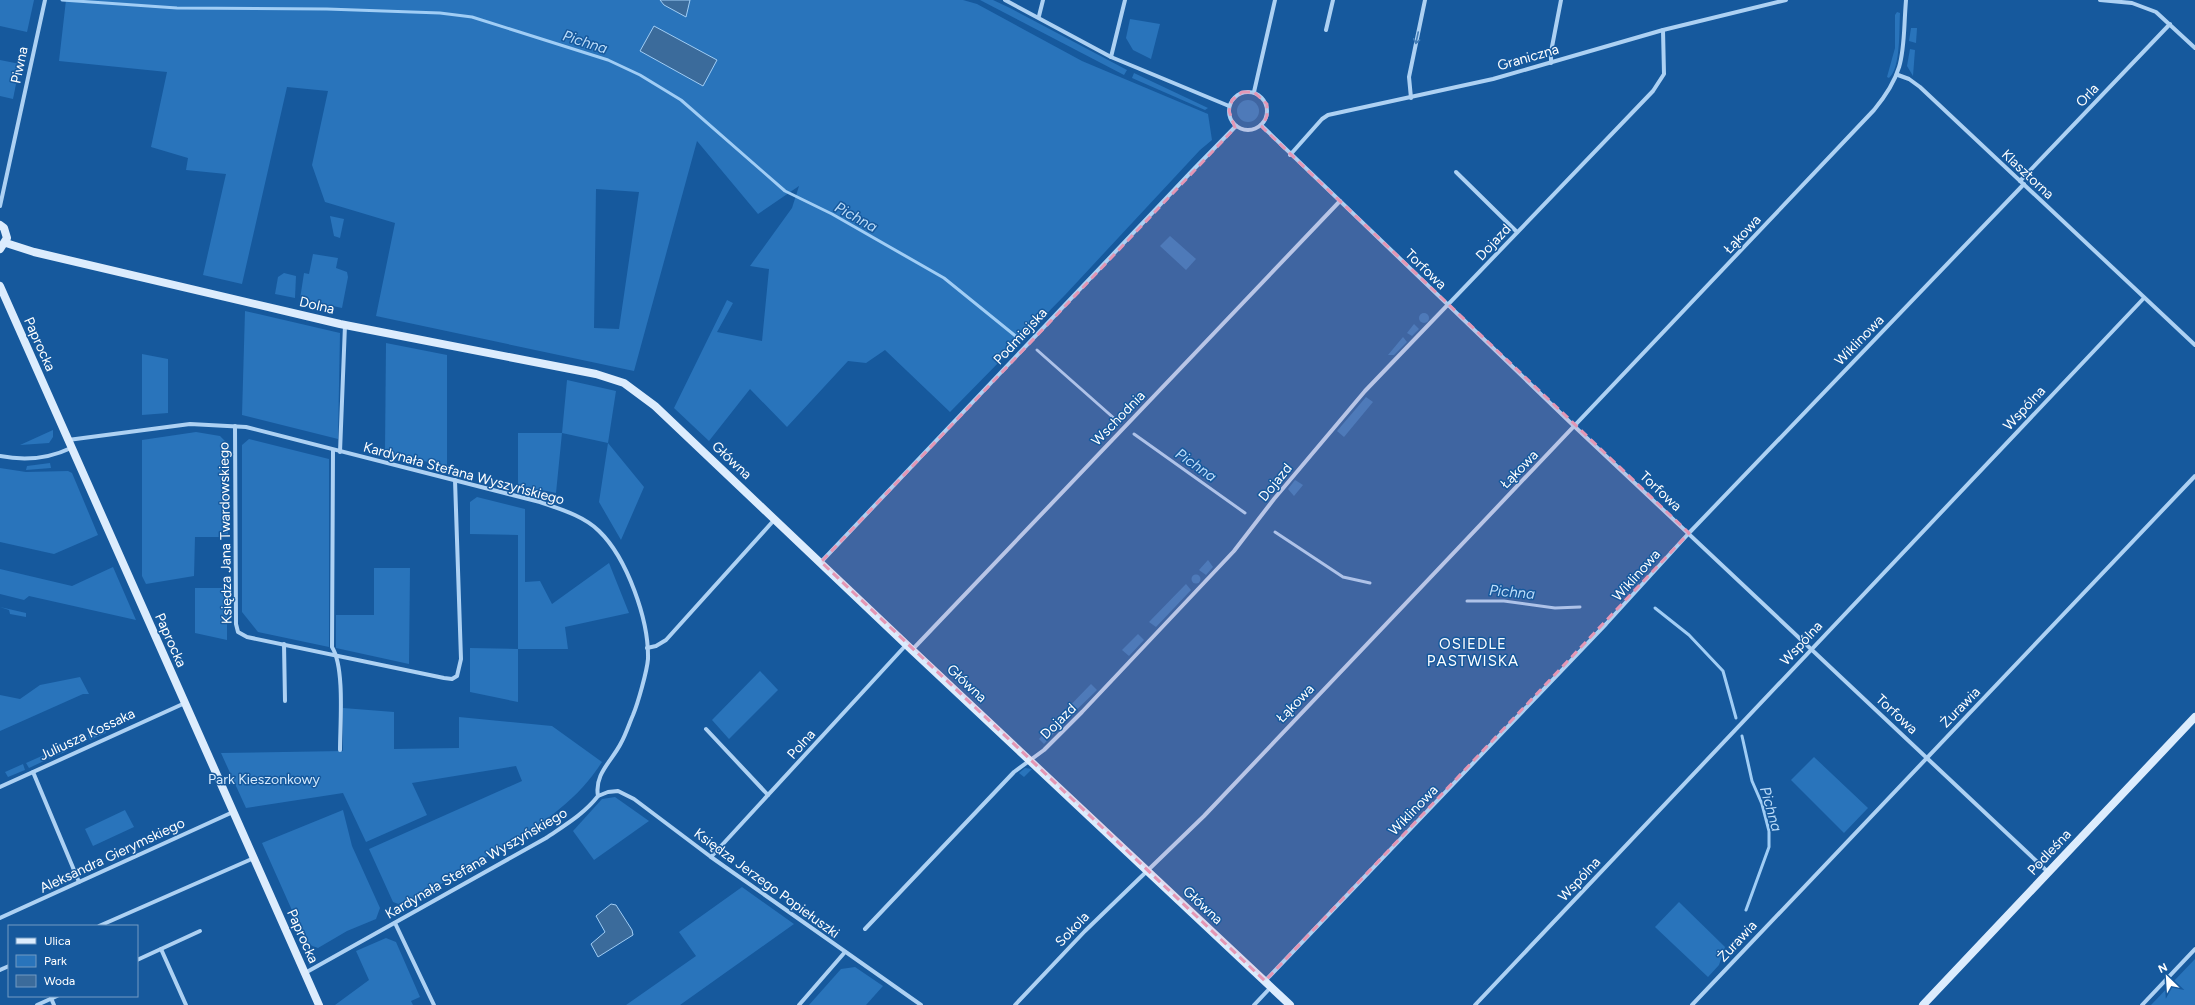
<svg xmlns="http://www.w3.org/2000/svg" width="2195" height="1005" viewBox="0 0 2195 1005" font-family="Figtree,sans-serif">
	<rect width="100%" height="100%" fill="#16599d"/>
	<g fill="#2974bb" fill-rule="evenodd">
		<path d="M0 0H34L27 32 0 26Z"/>
		<path d="M66 0H963L977 4 1082 61 1208 114 1212 140 1200 150 1065 295 950 412 885 350 866 363 848 361 787 427 750 389 709 441 674 408 727 300 733 303 717 332 762 341 769 269 750 266 792 208 799 186 758 214 697 141 634 371 376 316 395 223 325 202 312 165 328 91 287 87 242 284 203 275 226 174 186 170 188 158 151 147 167 72 59 61ZM596 189 639 192 619 329 594 328Z"/>
		<path d="M980 0H993L1010 8 1127 70 1124 75Z"/>
		<path d="M1897 12 1900 13C1899 29 1901 68 1889 78L1887 77 1895 48V15Z"/>
		<path d="M1130 19 1160 24 1151 59 1133 50 1126 38Z"/>
		<path d="M1911 28H1917L1916 43 1909 41Z"/>
		<path d="M1910 49 1915 50 1913 76 1907 66Z"/>
		<path d="M0 60 20 64 13 99 0 96Z"/>
		<path d="M1134 73 1208 108 1205 110 1132 78Z"/>
		<circle cx="1248" cy="111" r="11"/>
		<path d="M330 216 344 219 340 238 334 236Z"/>
		<path d="M1170 236 1196 259 1186 270 1160 246Z"/>
		<path d="M313 254 338 258 336 268 347 272 348 277 342 308 300 299 304 273 309 274Z"/>
		<path d="M284 273 296 276 295 298 275 294 278 277Z"/>
		<path d="M245 311 340 333 338 439 242 415Z"/>
		<circle cx="1424" cy="318" r="5"/>
		<path d="M1414 324 1419 329 1412 336 1407 333Z"/>
		<path d="M1403 337 1407 342 1394 355H1388Z"/>
		<path d="M386 343 447 355V467L385 451Z"/>
		<path d="M142 354 168 359V413L142 415Z"/>
		<path d="M567 380 616 391 608 443 644 487 621 540 599 502 608 443 562 433 556 493 518 485V433H562Z"/>
		<path d="M1366 397 1373 402 1344 437 1337 431Z"/>
		<path d="M53 430V437L49 443 20 445Z"/>
		<path d="M196 432 220 436 227 443 228 537H195L194 576 146 584 142 576V440Z"/>
		<path d="M249 439 329 459V647L258 632 242 612V445Z"/>
		<path d="M50 463 51 468 26 470 27 466Z"/>
		<path d="M0 468 26 472 68 471 72 473 98 535 54 554 0 542Z"/>
		<path d="M1295 480 1303 485 1294 496 1288 489Z"/>
		<path d="M477 497 525 509V582L540 581 552 604 609 563 629 613 565 627 568 649H518V702L470 692V648L518 649V535L470 534V502Z"/>
		<path d="M1208 560 1213 567 1206 575 1199 570Z"/>
		<path d="M113 567 136 620 29 596 24 600 0 594V569L72 586Z"/>
		<path d="M374 568H410L409 664 336 648V615H374Z"/>
		<circle cx="1196" cy="579" r="4.5"/>
		<path d="M1186 584 1191 590 1156 627 1149 622Z"/>
		<path d="M195 588H227V640L195 633Z"/>
		<path d="M0 607 26 613V617L10 614 9 610Z"/>
		<path d="M1138 634 1144 640 1129 656 1122 650Z"/>
		<path d="M760 671 778 690 729 739 712 720Z"/>
		<path d="M80 677 89 694H83L0 731V695L20 699 40 685Z"/>
		<path d="M1091 684 1097 690 1064 722 1059 717Z"/>
		<path d="M343 708 394 712V749L459 748V717L552 726 602 762C574 806 532 830 488 856 460 873 432 889 404 906L393 902 369 849 522 781 516 766 412 783 427 815 366 842 343 793 246 808 221 753 343 751Z"/>
		<path d="M104 727 106 733 90 740 88 735Z"/>
		<path d="M1049 727 1054 733 1044 744 1039 739Z"/>
		<path d="M85 736 87 741 70 749 67 744Z"/>
		<path d="M64 745 67 751 49 759 47 753Z"/>
		<path d="M44 755 46 760 29 768 26 763Z"/>
		<path d="M1814 757 1868 808 1844 833 1791 780Z"/>
		<path d="M23 764 25 770 8 777 5 772Z"/>
		<path d="M1025 768 1032 769 1024 777 1019 773Z"/>
		<path d="M615 797 649 821 594 860 573 831 602 799Z"/>
		<path d="M125 810 134 827 93 846 85 829Z"/>
		<path d="M343 810 352 846 380 908 376 919 347 931 318 948 307 944 262 843Z"/>
		<path d="M742 887 794 924 680 1005H626L696 956 679 932Z"/>
		<path d="M1679 902 1725 947 1719 965 1708 977 1655 927Z"/>
		<path d="M386 938 396 942 420 997 411 1001 413 1005H335L369 980 356 951Z"/>
		<path d="M2195 959V1005H2151Z"/>
		<path d="M855 967 883 986 866 1005H809L841 969Z"/>
	</g>
	<g fill="#3b6b9b" stroke="#a0cdf5">
		<path d="M660 0H690L686 17 664 5Z"/>
		<path d="M654 26 717 60 703 86 640 51Z"/>
		<path d="M611 904 616 905 632 930 633 935 598 957 591 944 605 932 596 916Z"/>
	</g>
	<g fill="none" stroke-linecap="round" stroke-linejoin="round">
		<g stroke="#a0cdf5" stroke-width="3">
			<path d="M62 0 177 8 327 9 440 13 472 17 608 60 640 75 681 100 785 191 832 214 944 278 1018 338"/>
			<path d="M1037 350 1116 420"/>
			<path d="M1134 434 1245 513"/>
			<path d="M1275 532 1343 577 1370 583"/>
			<path d="M1467 601H1504L1555 608 1580 607"/>
			<path d="M1655 608 1689 635 1723 671 1736 718"/>
			<path d="M1742 736 1752 781 1762 804 1769 831V847L1746 910"/>
		</g>
		<g stroke="#add1f3" stroke-width="4">
			<path d="M1005 0 1111 57 1229 106"/>
			<path d="M2100 0 2132 3 2156 12 2195 48"/>
			<path d="M1039 16 1043 0"/>
			<path d="M1326 30 1333 0"/>
			<path d="M1111 57 1125 0"/>
			<path d="M1551 63V52L1561 0"/>
			<path d="M1898 75 1909 79 1920 87 2195 345"/>
			<circle cx="1248" cy="111" r="19"/>
			<path d="M1254 92 1275 0"/>
			<path d="M1411 98 1409 77 1425 0"/>
			<path d="M1261 125 1574 426 2048 872"/>
			<path d="M1290 155 1322 119 1328 115 1493 79 1663 30 1786 0"/>
			<path d="M1456 172 1517 232"/>
			<path d="M2020 181 2170 24"/>
			<path d="M0 206 45 0"/>
			<path d="M235 426 236 624 238 632 247 637 444 678 452 679 457 676 461 659 455 480"/>
			<path d="M68 440 190 424 246 427 540 502C560 509 584 516 599 531 627 558 649 620 648 659 647 671 638 703 633 715 629 724 626 734 621 743 612 761 594 774 598 796 584 814 565 825 546 838L305 973"/>
			<path d="M333 450 332 647C345 668 340 724 340 750"/>
			<path d="M340 452 345 325"/>
			<path d="M0 456C25 461 48 459 71 448"/>
			<path d="M821 562 1192 171 1236 126"/>
			<path d="M284 644 285 701"/>
			<path d="M647 648 656 646 666 640 775 519"/>
			<path d="M912 650 1340 201"/>
			<path d="M706 729 768 795"/>
			<path d="M33 772 79 882"/>
			<path d="M0 787 185 703"/>
			<path d="M598 796 608 792 618 791 634 799 711 857 921 1005"/>
			<path d="M711 857 906 645"/>
			<path d="M0 918 233 812"/>
			<path d="M395 923 434 1005"/>
			<path d="M99 926 254 858"/>
			<path d="M865 929 1014 772 1044 750 1082 712 1234 551 1274 499 1365 391 1653 91 1664 74 1663 30"/>
			<path d="M161 949 186 1005"/>
			<path d="M137 960 200 931"/>
			<path d="M0 970 9 966"/>
			<path d="M1265 981 1606 624 1689 533 2024 184"/>
			<path d="M51 998 54 1005"/>
			<path d="M37 1005 57 996"/>
			<path d="M799 1005 845 952"/>
			<path d="M1015 1005 1085 931 1204 816 1874 110C1908 69 1902 50 1906 0"/>
			<path d="M1254 1005 1271 987"/>
			<path d="M1475 1005 2144 298"/>
			<path d="M1692 1005 2195 476"/>
			<path d="M2142 1005 2195 949"/>
		</g>
		<g stroke="#dcecfd" stroke-width="8">
			<path d="M0 225 4 228 7 238 0 249"/>
			<path d="M6 243 34 252 340 324 596 374 624 383 655 406 912 650 1290 1005"/>
			<path d="M0 286 319 1005"/>
			<path d="M1923 1005 2195 717"/>
		</g>
	</g>
	<defs><path id="oneway-shaft" d="M-6 0H5M1.5-3L5.5 0L1.5 3" fill="none" stroke-width="1.6" stroke-linecap="round" stroke-linejoin="round"/></defs>
	<use stroke="#437db7" href="#oneway-shaft" transform="translate(1417 38) rotate(102)"/>
	<path fill="#e497b5" fill-opacity="0.2" stroke="#e497b5" stroke-width="3" stroke-dasharray="8 5" stroke-linejoin="round" d="M1242 92H1254L1267 104V116L1262 127 1689 533 1265 981 821 562 1235 128 1229 111 1232 100Z"/>
	<g text-anchor="middle" stroke-width="3" stroke-linejoin="round" paint-order="stroke">
		<g font-size="14" fill="#fff" stroke="#16599d">
			<text transform="translate(1528 57) rotate(-16)" y="5">Graniczna</text>
			<text transform="translate(19 65) rotate(-78)" y="5">Piwna</text>
			<text transform="translate(2087 95) rotate(-46)" y="5">Orla</text>
			<text transform="translate(2028 174) rotate(43)" y="5">Klasztorna</text>
			<text transform="translate(1742 234) rotate(-47)" y="5">Łąkowa</text>
			<text transform="translate(1493 242) rotate(-47)" y="5">Dojazd</text>
			<text transform="translate(1426 269) rotate(44)" y="5">Torfowa</text>
			<text transform="translate(317 305) rotate(13)" y="5">Dolna</text>
			<text transform="translate(1020 336) rotate(-47)" y="5">Podmiejska</text>
			<text transform="translate(1859 340) rotate(-46)" y="5">Wiklinowa</text>
			<text transform="translate(40 344) rotate(66)" y="5">Paprocka</text>
			<text transform="translate(2024 408) rotate(-47)" y="5">Wspólna</text>
			<text transform="translate(1118 418) rotate(-46)" y="5">Wschodnia</text>
			<text transform="translate(732 460) rotate(43)" y="5">Główna</text>
			<text transform="translate(1519 469) rotate(-46)" y="5">Łąkowa</text>
			<text transform="translate(464 473) rotate(15)" y="5">Kardynała Stefana Wyszyńskiego</text>
			<text transform="translate(1275 482) rotate(-51)" y="5">Dojazd</text>
			<text transform="translate(1661 491) rotate(43)" y="5">Torfowa</text>
			<text transform="translate(225 533) rotate(-91)" y="5">Księdza Jana Twardowskiego</text>
			<text transform="translate(1636 575) rotate(-48)" y="5">Wiklinowa</text>
			<text transform="translate(171 640) rotate(66)" y="5">Paprocka</text>
			<text transform="translate(1801 643) rotate(-47)" y="5">Wspólna</text>
			<text transform="translate(967 683) rotate(43)" y="5">Główna</text>
			<text transform="translate(1295 703) rotate(-46)" y="5">Łąkowa</text>
			<text transform="translate(1960 707) rotate(-46)" y="5">Żurawia</text>
			<text transform="translate(1897 714) rotate(43)" y="5">Torfowa</text>
			<text transform="translate(1058 721) rotate(-45)" y="5">Dojazd</text>
			<text transform="translate(87 734) rotate(-25)" y="5">Juliusza Kossaka</text>
			<text transform="translate(801 744) rotate(-48)" y="5">Polna</text>
			<text transform="translate(1413 810) rotate(-46)" y="5">Wiklinowa</text>
			<text transform="translate(2049 852) rotate(-47)" y="5">Podleśna</text>
			<text transform="translate(112 855) rotate(-25)" y="5">Aleksandra Gierymskiego</text>
			<text transform="translate(476 863) rotate(-30)" y="5">Kardynała Stefana Wyszyńskiego</text>
			<text transform="translate(1579 879) rotate(-47)" y="5">Wspólna</text>
			<text transform="translate(767 883) rotate(36)" y="5">Księdza Jerzego Popiełuszki</text>
			<text transform="translate(1203 905) rotate(43)" y="5">Główna</text>
			<text transform="translate(1072 929) rotate(-46)" y="5">Sokola</text>
			<text transform="translate(303 936) rotate(66)" y="5">Paprocka</text>
			<text transform="translate(1737 941) rotate(-47)" y="5">Żurawia</text>
		</g>
		<g font-size="14" fill="#d5eafd" stroke="#16599d">
			<text x="264" y="784">Park Kieszonkowy</text>
		</g>
		<g font-size="15" font-style="italic" fill="#badbf9" stroke="#16599d">
			<text transform="translate(585 42) rotate(18)" y="5">Pichna</text>
			<text transform="translate(856 217) rotate(29)" y="5">Pichna</text>
			<text transform="translate(1196 465) rotate(35)" y="5">Pichna</text>
			<text transform="translate(1512 592) rotate(5)" y="5">Pichna</text>
			<text transform="translate(1771 809) rotate(74)" y="5">Pichna</text>
		</g>
		<g font-size="15" letter-spacing="1" fill="#fff" stroke="#16599d">
			<text x="1473" y="649">OSIEDLE<tspan x="1473" dy="17">PASTWISKA</tspan></text>
		</g>
	</g>
	<rect x="8" y="925" width="130" height="72" fill="#16599d" stroke="#739bc4"/>
	<rect x="16" y="938" width="20" height="6" fill="#dcecfd" stroke="#739bc4"/>
	<text x="44" y="945" font-size="12" fill="#ffffff">Ulica</text>
	<rect x="16" y="955" width="20" height="12" fill="#2974bb" stroke="#739bc4"/>
	<text x="44" y="965" font-size="12" fill="#ffffff">Park</text>
	<rect x="16" y="975" width="20" height="12" fill="#3b6b9b" stroke="#739bc4"/>
	<text x="44" y="985" font-size="12" fill="#ffffff">Woda</text>
	<g transform="translate(2167 977) rotate(335)" stroke="#16599d" stroke-width="3" paint-order="stroke">
	<path d="M0-3L7 15L0 10L-7 15Z" fill="#ffffff"/>
	<text y="-6" font-size="11" font-weight="bold" text-anchor="middle" fill="#ffffff">N</text>
	</g>
</svg>
